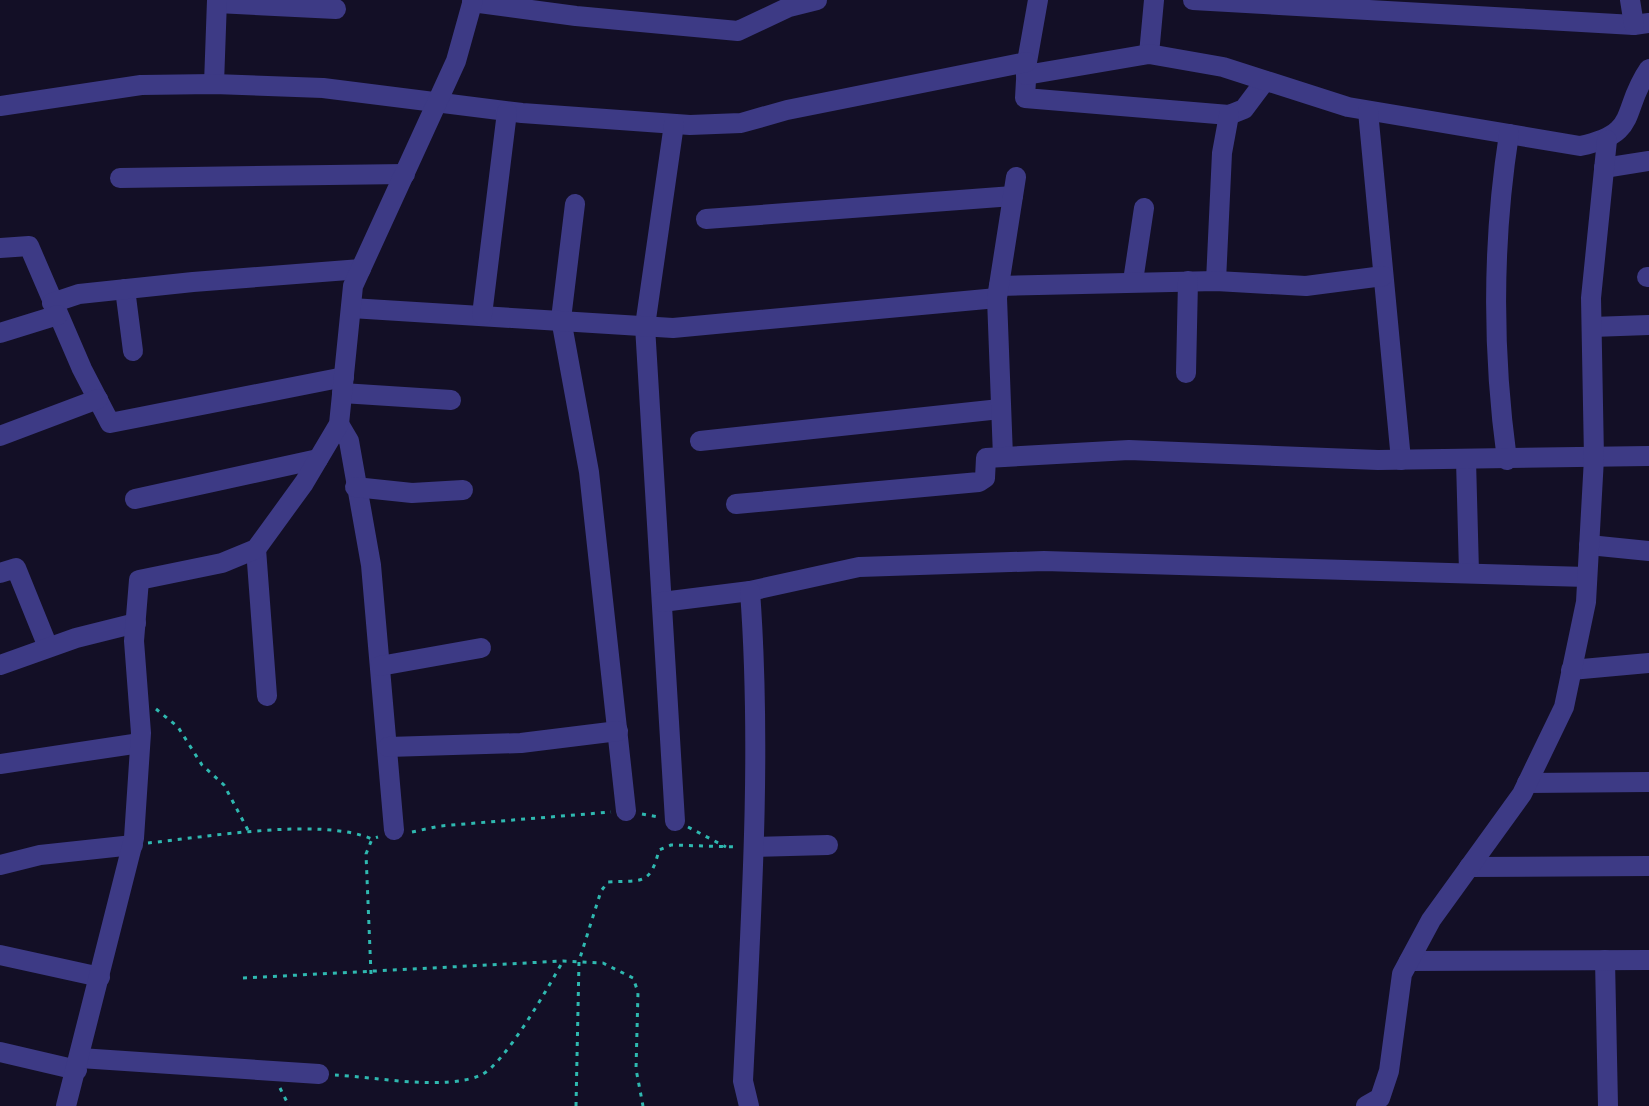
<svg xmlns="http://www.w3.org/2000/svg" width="1649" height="1106" viewBox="0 0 1649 1106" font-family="Raleway,sans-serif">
	<rect width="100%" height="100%" fill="#130f26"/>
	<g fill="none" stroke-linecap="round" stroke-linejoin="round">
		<g stroke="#2fb8b0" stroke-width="3" stroke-dasharray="4 6" stroke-linecap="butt">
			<path d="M156 709 178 727 202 765 224 785 249 832"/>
			<path d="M642 814 658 817"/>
			<path d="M688 827 726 847"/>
			<path d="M412 832 440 826 611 812"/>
			<path d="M148 843C207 837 321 817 372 839L378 837"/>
			<path d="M371 974 366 854 372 839"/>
			<path d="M243 978 563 961 603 963 633 978 638 992 636 1069 643 1106"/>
			<path d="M335 1075C376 1077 445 1091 481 1075 505 1064 549 986 563 961"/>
			<path d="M280 1088 289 1106"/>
			<path d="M576 1106 579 961 601 891 608 882C642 880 650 886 659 850L671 845 738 847"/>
		</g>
		<g stroke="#3d3a85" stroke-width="20">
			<path d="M1038 0 1027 62 1025 98 1229 115 1244 109 1265 81"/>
			<path d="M1193 0 1634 25 1649 23"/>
			<path d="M1630 0 1634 25"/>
			<path d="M472 2 576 16 738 31 789 7 817 0"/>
			<path d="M217 3 336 9"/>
			<path d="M1149 54 1154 0"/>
			<path d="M1026 75 1149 54 1223 67 1348 107 1580 146C1641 133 1620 111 1649 69"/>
			<path d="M214 84 217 0"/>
			<path d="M0 106 141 85 214 84 323 88 522 113 690 125 741 123 787 110 1027 62"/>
			<path d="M1368 111 1401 460"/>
			<path d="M674 124 645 326 675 821"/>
			<path d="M1604 168 1649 161"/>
			<path d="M120 178 405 174"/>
			<path d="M575 204 561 319 589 472 626 811"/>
			<path d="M706 219 1013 196"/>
			<path d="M0 248 29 246 82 369 110 423 344 377"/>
			<path d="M1647 277H1649"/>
			<path d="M1133 281 1144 208"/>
			<path d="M1216 281 1222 153 1229 115"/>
			<path d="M999 286 1216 281 1306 286 1383 276"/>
			<path d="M125 289 133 351"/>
			<path d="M52 303 79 294 193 282 361 269"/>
			<path d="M351 308 673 328 997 298"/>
			<path d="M482 315 507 112"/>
			<path d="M1592 327 1649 325"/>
			<path d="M0 333 58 315"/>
			<path d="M1186 373 1188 281"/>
			<path d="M342 393 451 400"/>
			<path d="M339 424 349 441 371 565 394 830"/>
			<path d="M0 436 98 399"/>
			<path d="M700 441 1000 409"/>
			<path d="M1003 457 997 298 1016 177"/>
			<path d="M1466 460 1469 572"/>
			<path d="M1507 460C1492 350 1492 243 1509 134"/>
			<path d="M355 487 412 493 463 490"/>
			<path d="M135 499 318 459"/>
			<path d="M736 504 979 482 985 478 986 458 1129 450 1378 460 1649 456"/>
			<path d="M1589 545 1649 551"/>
			<path d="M256 549 267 696"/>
			<path d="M0 573 16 568 48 647"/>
			<path d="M662 602 750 591 859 567 1044 561 1587 577"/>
			<path d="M0 665 76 638 136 623"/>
			<path d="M380 666 481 648"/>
			<path d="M1571 670 1649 663"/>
			<path d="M388 747 521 743 618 731"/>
			<path d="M0 764 140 743"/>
			<path d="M1527 783 1649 782"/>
			<path d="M754 847 828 845"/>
			<path d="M0 865 40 855 133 845"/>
			<path d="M1469 867 1649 866"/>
			<path d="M0 955 100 977"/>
			<path d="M1605 960 1608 1106"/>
			<path d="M1409 961 1649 960"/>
			<path d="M0 1052 77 1070"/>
			<path d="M80 1058 319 1074"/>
			<path d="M66 1106 134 838 141 733 134 641 139 580 222 563 256 549 304 483 339 424 353 286 456 61 473 0"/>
			<path d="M749 1106 743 1081C751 918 762 754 750 591"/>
			<path d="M1366 1106 1380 1098 1389 1071 1402 974 1431 920 1522 794 1564 707 1586 602 1594 458 1591 298 1607 140"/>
		</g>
	</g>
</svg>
